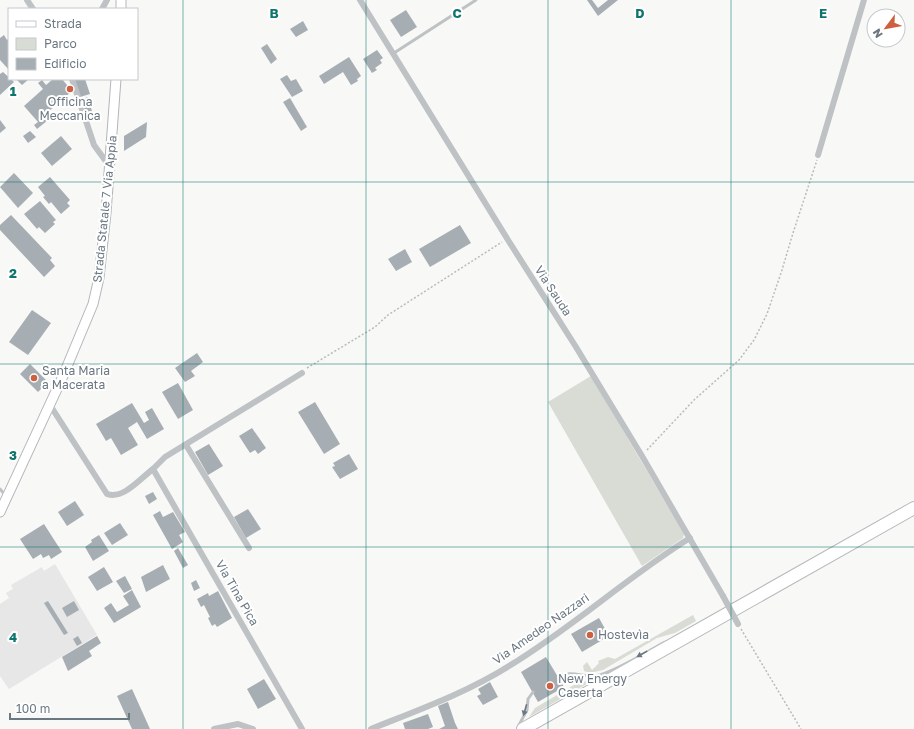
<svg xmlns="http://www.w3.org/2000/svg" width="914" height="729" viewBox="0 0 914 729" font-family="'Golos Text',sans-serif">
	<rect width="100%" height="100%" fill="#f8f8f6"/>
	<path fill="#e6e7e6" d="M55 564 97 635 9 689 0 676V604L9 598 6 593 13 589 11 585 42 567 44 571Z"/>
	<g fill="#d8dcd5">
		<path d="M591 376 684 534 683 538 642 566 548 402Z"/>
		<path d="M693 615 696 621 675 633 657 638 603 670 590 673 584 671 583 666 587 662 592 670 599 663 598 661 608 657 615 659Z"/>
		<path d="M591 681 590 682 529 717 535 708 579 682Z"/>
	</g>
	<g fill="#a7aeb3">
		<path d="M587 0H592L598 8 608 0H618L598 16Z"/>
		<path d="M406 10 417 27 401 37 390 20Z"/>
		<path d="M303 21 308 30 296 37 290 29Z"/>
		<path d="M4 35 7 40 9 38V70L0 60V38Z"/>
		<path d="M267 44 277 59 271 64 261 48Z"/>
		<path d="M377 50 383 58 380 60 382 63 375 68 377 70 372 73 363 59Z"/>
		<path d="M349 57 361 76 357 79 358 81 351 85 343 72 324 84 319 76Z"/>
		<path d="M3 72 14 82 0 95V74Z"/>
		<path d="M287 75 291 81 296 79 303 91 292 97 280 79Z"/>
		<path d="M16 79H29L22 85Z"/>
		<path d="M53 79H62L72 91 49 111 53 116 37 129 34 125 38 122 24 106 43 89 38 83 42 80 46 85Z"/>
		<path d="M74 79H85L90 94 80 97Z"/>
		<path d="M88 97 93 115 87 116 82 99Z"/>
		<path d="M290 98 307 127 301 131 283 102Z"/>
		<path d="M0 120 6 128 0 133Z"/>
		<path d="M147 122 146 137 124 151V136Z"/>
		<path d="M30 131 36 137 28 143 23 136Z"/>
		<path d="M61 136 72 149 52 166 41 153Z"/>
		<path d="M14 173 33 193 18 208 0 187Z"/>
		<path d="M50 177 70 200 67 203 70 206 61 214 51 202 49 204 43 197 45 196 38 187Z"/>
		<path d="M40 201 56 220 53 222 55 224 45 233 39 227 37 229 24 214Z"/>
		<path d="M11 215 52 258 50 260 55 266 44 277 0 230V225Z"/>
		<path d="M460 225 471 243 430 267 419 249Z"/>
		<path d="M405 249 412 262 396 271 388 259Z"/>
		<path d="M32 310 51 323 28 355 9 342Z"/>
		<path d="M197 353 203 362 191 371 195 376 185 382 175 368Z"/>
		<path d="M30 364 48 382 38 392 20 374Z"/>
		<path d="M178 383 193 410 178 419 162 392Z"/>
		<path d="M315 402 340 444 324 454 298 412Z"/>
		<path d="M132 403 144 423 149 420 145 412 152 408 164 429 147 439 137 422 128 428 138 445 121 455 111 438 106 441 96 424Z"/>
		<path d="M252 428 266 448 258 454 255 450 250 453 239 436Z"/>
		<path d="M209 444 223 466 208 475 195 452Z"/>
		<path d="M349 454 358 469 340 479 332 467 335 466 333 463Z"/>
		<path d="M153 492 157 499 149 504 145 496Z"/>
		<path d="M75 501 84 515 67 526 58 512Z"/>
		<path d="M248 509 261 529 246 538 234 517Z"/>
		<path d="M160 511 163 517 173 512 185 532 179 535 183 542 172 549 153 515Z"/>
		<path d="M120 523 128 535 112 545 104 533Z"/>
		<path d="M44 524 62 552 51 559 49 555 43 558 41 554 33 559 20 539Z"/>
		<path d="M99 535 109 551 93 561 85 547 92 542 91 540Z"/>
		<path d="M178 548 188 565 183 568 174 551Z"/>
		<path d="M163 565 170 579 146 592 141 577Z"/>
		<path d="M104 567 113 582 97 591 88 577Z"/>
		<path d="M125 576 132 589 124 593 116 581Z"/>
		<path d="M196 580 200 588 194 591 191 583Z"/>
		<path d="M132 590 141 607 114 623 104 608 111 603 117 612 129 605 123 596Z"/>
		<path d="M218 591 232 618 217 627 215 624 212 626 208 618 210 617 204 605 201 607 197 599 208 593 209 596Z"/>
		<path d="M48 601 68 633 64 635 44 603Z"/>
		<path d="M74 601 79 610 67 617 62 608Z"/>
		<path d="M599 618 609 636 582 652 571 634Z"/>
		<path d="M78 636 82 643 77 646 73 639Z"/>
		<path d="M97 636 101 643 89 651 92 656 68 671 62 657Z"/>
		<path d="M546 657 564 687 538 702 521 672Z"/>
		<path d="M264 679 276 699 258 709 247 689Z"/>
		<path d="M490 682 498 697 483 705 477 696 481 694 478 689Z"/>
		<path d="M132 689 150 729H132L117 696Z"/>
		<path d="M448 702 455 723 458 729H439L445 726 438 706Z"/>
		<path d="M428 714 433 727 428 729H405L403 723Z"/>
	</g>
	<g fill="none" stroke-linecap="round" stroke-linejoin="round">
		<g stroke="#b3b7bb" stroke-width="11">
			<g id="secondary">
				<path d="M121 9V0"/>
				<path d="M0 512 63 376 93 304 99 278 106 213 116 79"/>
			</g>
		</g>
		<g stroke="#b4b7ba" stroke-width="14">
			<path id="highway" d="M523 729 914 508"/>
		</g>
		<g stroke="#b8bbbd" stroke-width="1.5" stroke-dasharray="2 2" stroke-linecap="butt">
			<path d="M307 368 375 327 388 315 502 242"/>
			<path d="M647 450 694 400 739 360 754 340 767 314 782 270 793 233 817 160"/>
			<path d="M741 629 801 729"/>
		</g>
		<g stroke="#bec2c4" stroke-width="3">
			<path d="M394 53 476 0"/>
			<path d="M0 489 5 495"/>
			<path d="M558 677C572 669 585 679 600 675 622 668 643 654 663 643L666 642"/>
			<path d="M518 727 527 710 528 699 533 692"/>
		</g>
		<g stroke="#bec2c4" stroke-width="6">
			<path d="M27 0 33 9"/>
			<path d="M360 0 508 240 576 347 642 456 723 596"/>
			<path d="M102 9 107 0"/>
			<path d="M72 79 94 145 110 167"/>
			<path d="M818 155 864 0"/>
			<path d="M50 405 107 494C123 500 141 478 153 469L302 729"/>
			<path d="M186 445 249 548"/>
			<path d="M153 469 165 457 302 373"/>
			<path d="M214 729 238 724 253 729"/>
			<path d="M371 729C418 710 466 693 509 666 572 628 627 577 690 538"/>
		</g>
		<use href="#secondary" stroke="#fff" stroke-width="9"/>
		<use href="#highway" stroke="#fff" stroke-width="12"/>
		<path stroke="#bec2c4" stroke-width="6" d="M723 596 738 624"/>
	</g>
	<defs><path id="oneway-solid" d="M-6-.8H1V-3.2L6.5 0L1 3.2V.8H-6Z"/></defs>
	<g fill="#6b7882">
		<use href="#oneway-solid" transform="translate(642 654) rotate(151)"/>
		<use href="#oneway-solid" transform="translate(525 710) rotate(106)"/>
	</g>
	<path fill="none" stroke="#0f766e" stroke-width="1" stroke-opacity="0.55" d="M183 0V729M366 0V729M548 0V729M731 0V729M0 182H914M0 364H914M0 547H914"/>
	<g fill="#cd6041" stroke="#fff" stroke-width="1.5">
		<circle cx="70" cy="89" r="4"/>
		<circle cx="34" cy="378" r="4"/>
		<circle cx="590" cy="635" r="4"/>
		<circle cx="550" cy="686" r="4"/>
	</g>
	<g text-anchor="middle" stroke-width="4" stroke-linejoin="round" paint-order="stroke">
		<g font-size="12" fill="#6b7882" stroke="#fff" text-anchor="start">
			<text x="70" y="106" text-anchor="middle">Officina<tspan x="70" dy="14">Meccanica</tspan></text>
			<text x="42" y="375">Santa Maria<tspan x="42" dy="14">a Macerata</tspan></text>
			<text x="598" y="639">Hostevìa</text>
			<text x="558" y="683">New Energy<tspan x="558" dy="14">Caserta</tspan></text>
		</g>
		<g font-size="12" fill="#6b7882" stroke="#fff">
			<text transform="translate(105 209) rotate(-84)" y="4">Strada Statale 7 Via Appia</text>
			<text transform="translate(553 291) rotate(57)" y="4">Via Sauda</text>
			<text transform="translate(237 593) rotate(60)" y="4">Via Tina Pica</text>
			<text transform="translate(541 629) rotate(-35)" y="4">Via Amedeo Nazzari</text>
		</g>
	</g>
	<g font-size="13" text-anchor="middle" font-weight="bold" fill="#0f766e" stroke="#fff" stroke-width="4" stroke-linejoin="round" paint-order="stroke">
		<text x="274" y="18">B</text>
		<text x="457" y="18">C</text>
		<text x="640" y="18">D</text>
		<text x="823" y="18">E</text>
		<text x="13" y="96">1</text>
		<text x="13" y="278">2</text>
		<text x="13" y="460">3</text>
		<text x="13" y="642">4</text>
	</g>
	<rect x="8" y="8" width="130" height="72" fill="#ffffff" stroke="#c4c9cd"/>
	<rect x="16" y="21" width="20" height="6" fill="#ffffff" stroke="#c4c9cd"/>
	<text x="44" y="28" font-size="12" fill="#6b7882">Strada</text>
	<rect x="16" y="38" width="20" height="12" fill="#d8dcd5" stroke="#c4c9cd"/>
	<text x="44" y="48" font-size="12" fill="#6b7882">Parco</text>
	<rect x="16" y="58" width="20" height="12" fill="#a7aeb3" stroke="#c4c9cd"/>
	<text x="44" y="68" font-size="12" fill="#6b7882">Edificio</text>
	<g transform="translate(886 28) rotate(238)"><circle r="19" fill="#ffffff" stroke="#c4c9cd"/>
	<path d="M0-3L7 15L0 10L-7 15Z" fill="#cd6041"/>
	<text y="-6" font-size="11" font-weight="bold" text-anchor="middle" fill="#6b7882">N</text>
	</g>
	<path d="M10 713v6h119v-6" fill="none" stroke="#6b7882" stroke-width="2"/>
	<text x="16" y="713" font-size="12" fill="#6b7882" stroke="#ffffff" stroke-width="3" paint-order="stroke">100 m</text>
</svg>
